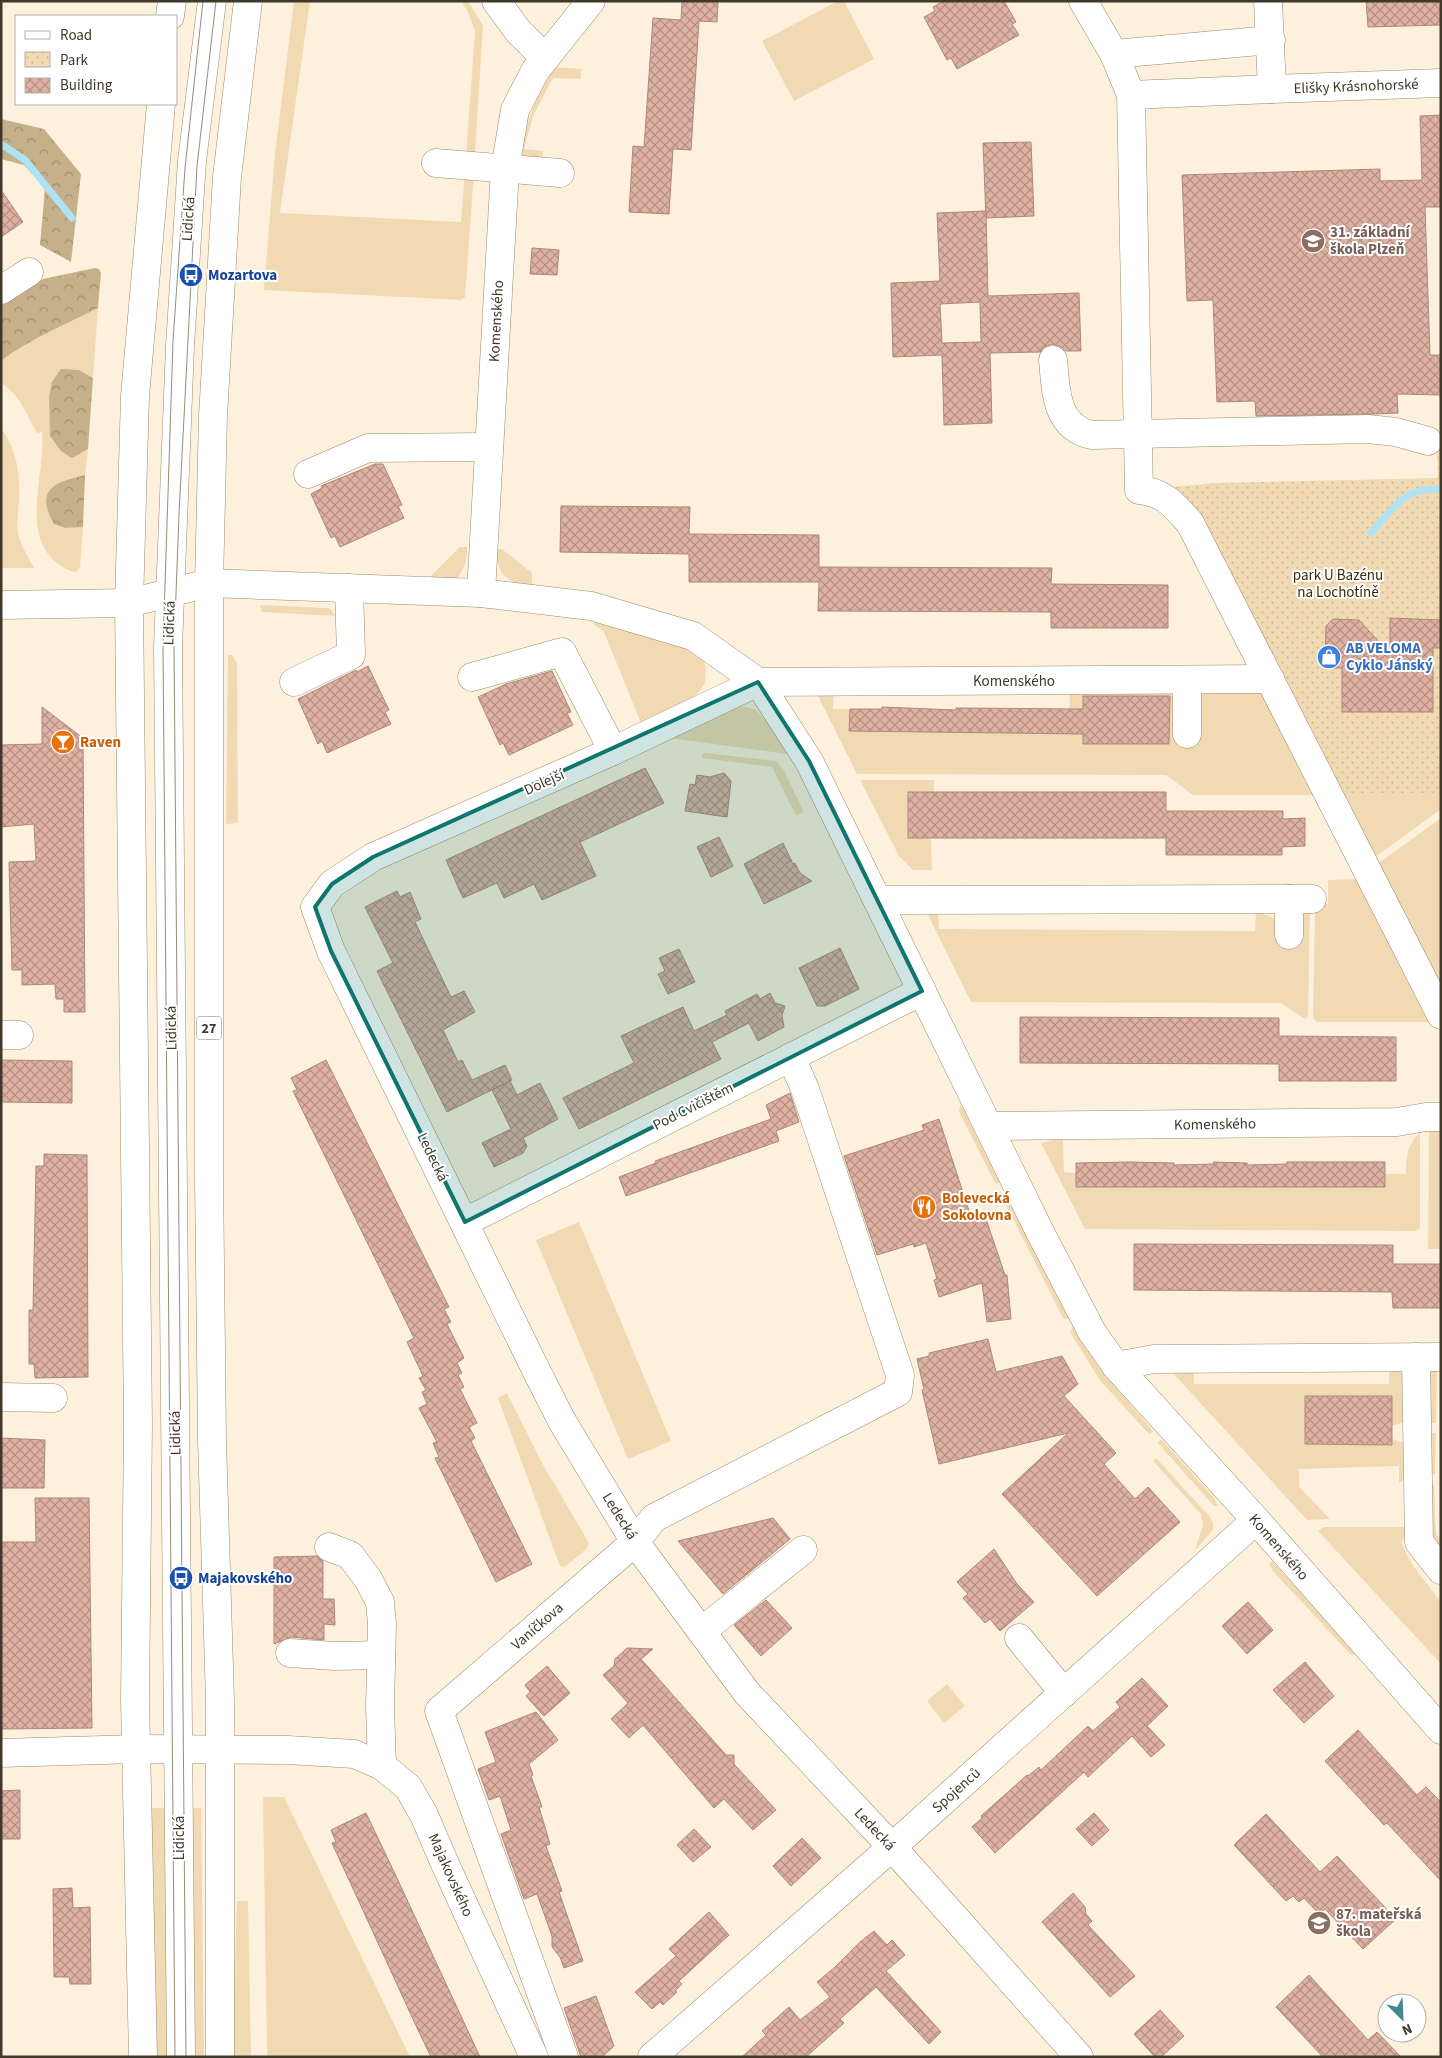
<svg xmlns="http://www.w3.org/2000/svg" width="1442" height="2058" viewBox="0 0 1442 2058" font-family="'Source Sans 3',sans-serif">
	<defs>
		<pattern id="forest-crowns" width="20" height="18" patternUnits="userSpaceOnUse" patternTransform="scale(1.25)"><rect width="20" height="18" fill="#c5b08a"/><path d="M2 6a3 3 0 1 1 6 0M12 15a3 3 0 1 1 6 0" fill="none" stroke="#a19071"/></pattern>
		<pattern id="park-dots" width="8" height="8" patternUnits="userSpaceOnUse" patternTransform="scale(1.25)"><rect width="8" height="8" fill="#f1dab3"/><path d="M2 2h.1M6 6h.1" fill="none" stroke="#d0bc9a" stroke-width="1.8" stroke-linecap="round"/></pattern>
		<pattern id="building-cross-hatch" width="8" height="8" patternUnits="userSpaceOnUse" patternTransform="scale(1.25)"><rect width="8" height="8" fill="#deb1a2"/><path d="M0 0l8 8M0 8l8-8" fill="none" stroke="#b59184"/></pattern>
	</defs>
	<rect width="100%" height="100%" fill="#fdf1dd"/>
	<g fill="#f1dab3">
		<path d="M294 1H310L280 213 461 222 465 170 474 171 465 297 461 300 264 290 275 153Z"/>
		<path d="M461 1H468L483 26 475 154 466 156 475 31 467 10Z"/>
		<path d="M838 1H844L874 59 794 101 762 41Z"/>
		<path d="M555 67 581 69V79L553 78 533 116 524 149 543 151 542 165 521 156C527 121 534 97 555 67Z"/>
		<path d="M98 308 93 378 79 370 49 397 50 428 72 457 88 449 85 475 65 480 48 493C46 506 48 513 55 524L65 528 83 527 80 568 76 572C68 571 62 567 56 562 20 532 46 473 42 432L37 433C27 415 19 394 1 383V361C31 338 65 325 98 308Z"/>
		<path d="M1 428C18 451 20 475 19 502 18 514 16 526 19 537 22 548 29 558 34 568H1Z"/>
		<path d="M460 547H467C467 560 465 569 456 579L429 578Z"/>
		<path d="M494 549H502L532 573V589C508 584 497 573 494 549Z"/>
		<path d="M260 605 328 608 332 610 335 616 262 612Z"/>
		<path d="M592 623 616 624 692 649 704 660 706 670 705 683 699 692 690 699 641 723 604 632Z"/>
		<path d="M228 655H232L237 663 238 823 226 824Z"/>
		<path d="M834 689 833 709H850V731L1053 734 1069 716 1070 691 1268 693 1319 795H1193L1166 775 857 774 817 694Z"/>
		<path d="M734 705 755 709 770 725 787 754 662 737Z"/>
		<path d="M706 753 776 761 783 769 803 810 802 813 796 816 772 767 702 758V755Z"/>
		<path d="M1441 755V809L1374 858 1328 774Z"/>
		<path d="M860 780H934V792H908V838H931L932 870H913L899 856Z"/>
		<path d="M1441 818V999L1376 865Z"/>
		<path d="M1361 879 1432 1022H1317L1313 1018 1315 905 1328 904V880Z"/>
		<path d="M1310 907 1308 1017 1305 1019 1281 1003 971 1002 928 915 938 911 939 929 1255 931 1256 912 1270 916 1276 921 1301 918Z"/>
		<path d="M962 1106 1000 1183 997 1184 994 1181 959 1112 960 1107Z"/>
		<path d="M1429 1130H1441V1249H1428Z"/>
		<path d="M1420 1133V1228L1415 1231 1085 1229 1041 1143 1063 1138 1064 1172 1076 1173 1077 1187H1384L1385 1174H1406C1406 1157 1407 1145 1420 1133Z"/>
		<path d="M1004 1192 1069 1319 1063 1318 1002 1197Z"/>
		<path d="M579 1222 671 1441 628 1459 536 1240Z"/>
		<path d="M1073 1327 1098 1366 1153 1431 1150 1434 1146 1431 1099 1379 1070 1332Z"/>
		<path d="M1194 1366V1384H1389V1367L1401 1369 1408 1375V1421L1392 1426V1396H1306L1305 1444 1391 1445 1392 1439 1405 1443V1478L1399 1483V1466L1299 1469V1487L1330 1519 1307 1520 1173 1373 1182 1368Z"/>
		<path d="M1425 1369H1437L1436 1423H1425Z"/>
		<path d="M507 1393 542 1463 589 1543 587 1548 565 1567 560 1566 498 1398Z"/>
		<path d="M1424 1433H1436L1435 1474H1424Z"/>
		<path d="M1161 1439 1214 1498 1218 1506H1214L1158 1443Z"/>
		<path d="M1156 1458 1210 1517 1213 1523V1530L1195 1550 1203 1525 1201 1514 1153 1461Z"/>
		<path d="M1425 1485H1434L1436 1534 1441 1540V1549L1428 1540Z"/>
		<path d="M1324 1527H1411L1401 1542 1411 1563 1441 1602V1664L1318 1531Z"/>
		<path d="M1272 1561 1355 1653 1354 1655 1350 1654 1272 1570 1269 1564Z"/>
		<path d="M947 1684 965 1706 944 1723 927 1701Z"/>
		<path d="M263 1797H284L410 2057H267Z"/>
		<path d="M149 1808H168L170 2057H156Z"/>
		<path d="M187 1808H201L204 2057H189Z"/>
		<path d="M237 1901H248L251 2057H232Z"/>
	</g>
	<g fill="url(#forest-crowns)">
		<path d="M1 119 44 129 81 174 71 262 40 245 45 188 24 165 1 159Z"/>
		<path d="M95 268 99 269 101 273 98 308C65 325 31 338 1 361V306L43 279Z"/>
		<path d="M61 369 79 370 93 378 88 449 72 458 61 451 50 436 49 397 52 382Z"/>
		<path d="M85 475 83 527 65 528 54 524C34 489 55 482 85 475Z"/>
	</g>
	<path fill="url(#park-dots)" d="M1441 438V793H1328L1208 558 1139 490 1215 483 1438 478 1437 439Z"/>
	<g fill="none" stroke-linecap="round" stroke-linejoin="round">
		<g stroke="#afe3f3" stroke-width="7">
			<path d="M1 144 25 160 72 218"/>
			<path d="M1371 533C1384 519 1398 498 1416 492 1424 489 1433 490 1441 489"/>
		</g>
	</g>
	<g fill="url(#building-cross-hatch)" stroke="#ad887c" fill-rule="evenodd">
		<path d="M682 1H718L717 22 699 21 691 150 673 149 669 214 629 212 633 146 644 147 653 18 681 20Z"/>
		<path d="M944 1H1004L1016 22 1012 24 1019 35 957 69 951 58 947 60 924 17 935 11 933 7Z"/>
		<path d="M1366 1H1441V25L1368 27Z"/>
		<path d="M1441 115V207H1425L1430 355H1441V395L1397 394 1398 413 1375 414 1256 416 1255 401 1217 402 1213 300 1187 301 1182 175 1380 169V181L1422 180 1420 116Z"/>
		<path d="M1031 142 1034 216 986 218 983 143Z"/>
		<path d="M1 190 23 222 1 237Z"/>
		<path d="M986 211 988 296 1079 293 1081 351H1066L1060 346 1052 344 1044 347 1040 352 990 353 992 423 944 425 942 355 893 357 891 283 940 281 937 213ZM980 302 981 342 942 343 940 304Z"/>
		<path d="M532 248 559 250 557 275 530 274Z"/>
		<path d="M375 464H383L402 505 398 506 404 518 340 547 335 536 331 538 311 494 322 488 321 486Z"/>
		<path d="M561 506 690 507 689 534 819 535V567L1052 568 1051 584 1168 585V628H1051V612L818 611 819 582H689V554L560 552Z"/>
		<path d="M1390 618 1441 620V648H1433V712H1342V668H1331L1325 663 1326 626 1333 619 1359 620 1390 654Z"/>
		<path d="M368 666 389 710 385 712 391 724 327 753 322 741 318 744 298 699 356 670 357 672Z"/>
		<path d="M552 671 571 712 567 713 573 725 509 755 503 743 500 745 478 697 506 684Z"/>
		<path d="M1083 696H1170L1169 744H1083V734L849 731 850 709H882V707L956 710V708L1083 709Z"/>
		<path d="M42 707 83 738 85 1012H64V999H56L55 984 22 985V970H12L9 862 36 861 34 824 1 827V745L42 744Z"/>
		<path d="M645 768 664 803 580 842 596 876 542 900 534 884 504 898 497 883 463 898 446 860Z"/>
		<path d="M724 773 731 781 727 817 685 811 690 784 695 785 697 775 710 777Z"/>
		<path d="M908 792H1166V811H1283V819L1305 818V846L1282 847V855H1166V838H908Z"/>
		<path d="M719 837 733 866 711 877 697 847Z"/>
		<path d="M783 843 793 864 795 863 800 873 812 881 764 904 744 864Z"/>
		<path d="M397 891 400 897 410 892 421 919 415 922 451 997 464 991 475 1012 443 1030 458 1062 462 1060 472 1080 505 1065 512 1080 447 1112 377 971 393 963 365 907Z"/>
		<path d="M840 948 859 989 825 1006H817L799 968Z"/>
		<path d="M679 949 695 982 668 994 658 974 665 971 659 958Z"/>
		<path d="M770 993 775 1003 785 1006 782 1015 784 1027 758 1041 749 1023 712 1042 721 1059 579 1129 563 1098 634 1063 621 1036 683 1007 694 1031 727 1015 725 1011 757 994 760 999Z"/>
		<path d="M1020 1017 1279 1018V1036L1396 1037V1081H1279V1064L1020 1063Z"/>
		<path d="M1 1060 72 1061V1103L1 1102Z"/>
		<path d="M326 1060 449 1307 444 1309 451 1322 447 1324 464 1358 457 1363 462 1373 458 1375 464 1387 460 1389 477 1423 469 1427 475 1438 471 1441 532 1564 496 1582 435 1458 439 1457 433 1443 437 1442 419 1408 427 1404 422 1392 426 1390 419 1378 423 1376 407 1342 414 1338 293 1091 297 1090 291 1078Z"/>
		<path d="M510 1081 517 1095 540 1083 558 1119 523 1138 527 1146 523 1153 494 1167 482 1143 511 1129 492 1090Z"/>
		<path d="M790 1093 799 1122 776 1131 779 1141 626 1196 619 1177 656 1163 655 1161 771 1119 766 1105Z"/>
		<path d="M939 1119 971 1217 984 1213 1005 1275H1007L1011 1319 987 1322 982 1283 939 1297 934 1280 937 1279 926 1243 914 1247 913 1244 877 1255 844 1156 924 1130 922 1125Z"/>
		<path d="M44 1154 87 1155 88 1377 35 1378 34 1364H29V1310H33L36 1166H44Z"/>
		<path d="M1129 1162 1174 1163V1165L1214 1164 1213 1162 1247 1163V1165L1287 1164V1162H1385V1187H1076V1163Z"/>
		<path d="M1134 1244 1393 1245V1264H1441V1308H1393L1392 1292 1134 1290Z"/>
		<path d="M988 1339 996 1372 1062 1356 1078 1384 1064 1396 1116 1453 1104 1464 1135 1499 1148 1487 1180 1522 1097 1596 1002 1494 1068 1433 939 1464 922 1390 924 1389 917 1359 929 1356V1353Z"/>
		<path d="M1305 1396H1392V1445L1305 1444Z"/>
		<path d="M1 1438 45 1440 44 1488H1Z"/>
		<path d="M35 1498H89L92 1728 1 1729V1542H36Z"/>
		<path d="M773 1518 790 1539 723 1594 678 1541Z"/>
		<path d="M994 1549 1017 1584 1034 1602 1000 1631 990 1619 985 1623 963 1598 968 1594 957 1582Z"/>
		<path d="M317 1556 323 1561V1599H334L335 1625 324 1624V1640L291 1637 274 1644V1557Z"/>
		<path d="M766 1600 792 1628 761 1656 734 1625Z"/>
		<path d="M1248 1602 1273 1630 1247 1654 1222 1626Z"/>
		<path d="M627 1648 653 1649 641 1659 726 1755H734V1764L776 1810 753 1830 724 1799 714 1808 643 1725 629 1738 611 1719 628 1703 603 1675 614 1666 615 1659Z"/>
		<path d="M1305 1662 1334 1696 1304 1723 1273 1690Z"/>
		<path d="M547 1666 570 1693 544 1716 526 1696 530 1692 525 1685Z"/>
		<path d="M1142 1678 1168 1706 1147 1726 1165 1745 1151 1757 1132 1736 1088 1777 1084 1772 995 1853 972 1827 982 1818 981 1816 1027 1775 1028 1776 1039 1767 1041 1770 1088 1726 1093 1731 1120 1707 1116 1702Z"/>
		<path d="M536 1712 558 1740 529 1764 533 1775 531 1776 542 1807H539L550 1844 546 1846 562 1891 559 1892 583 1961 564 1968 560 1957 552 1947V1936L537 1894 524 1899 501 1834 511 1830 500 1796 489 1800 478 1769 496 1762 485 1732Z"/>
		<path d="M1358 1730 1417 1795 1426 1787 1441 1802V1881L1387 1823 1384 1825 1325 1761Z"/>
		<path d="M20 1790V1839H1V1791Z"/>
		<path d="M366 1813 396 1876 480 2057H431L418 2030 332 1843 336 1842 331 1830Z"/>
		<path d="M1094 1813 1109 1830 1092 1846 1076 1829Z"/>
		<path d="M1266 1814 1320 1872 1337 1856 1396 1919 1363 1949 1325 1909 1319 1914 1304 1898 1299 1902 1293 1896 1286 1901 1234 1845Z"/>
		<path d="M694 1829 711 1847 693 1862 677 1845Z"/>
		<path d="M802 1838 821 1858 791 1886 773 1866Z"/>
		<path d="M72 1888 73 1908 90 1907 91 1984H70L69 1977H54L53 1889Z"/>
		<path d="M1073 1893 1085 1907 1086 1914 1092 1921 1088 1925 1135 1976 1110 1997 1042 1922Z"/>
		<path d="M709 1912 729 1935 679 1981 682 1984 675 1991 677 1992 663 2005 660 2002 652 2009 635 1992 676 1956 669 1949Z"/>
		<path d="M874 1931 887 1945 892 1940 905 1955 886 1971 941 2032 929 2044 876 1987 840 2019 844 2023 806 2057H742L766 2035 762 2031 789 2007 800 2020 830 1997 817 1982 834 1968 860 1942Z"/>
		<path d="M1309 1975 1368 2040 1377 2032 1401 2057H1323L1276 2007Z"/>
		<path d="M596 1996 614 2046 602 2057H581L564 2008Z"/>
		<path d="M1160 2010 1184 2036 1161 2057H1155L1134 2034Z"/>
	</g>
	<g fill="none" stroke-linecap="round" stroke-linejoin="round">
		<g stroke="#9c8a6b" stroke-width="29">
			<g id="minor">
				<path d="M496 1 518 31 545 58"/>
				<path d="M1083 1 1114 54 1131 95 1139 490C1164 492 1174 505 1190 523L1441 1015"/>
				<path d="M1268 1 1272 89 1441 83"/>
				<path d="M1114 54 1271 40"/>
				<path d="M1131 95 1272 89"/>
				<path d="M436 163 560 173"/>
				<path d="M1 290 29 272"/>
				<path d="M1053 360C1056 390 1055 426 1091 435L1368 429 1396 432 1428 441"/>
				<path d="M308 474 368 448 489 447"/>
				<path d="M481 593 505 169 515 110 535 71 591 1"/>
				<path d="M1 605 129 603 209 583 481 593 591 606 693 636 758 682 809 761 1040 1232 1092 1332 1116 1366 1256 1520 1441 1730"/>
				<path d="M472 677 562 652 613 751"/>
				<path d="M1187 680V734"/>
				<path d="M294 682 351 655 349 588"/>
				<path d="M878 900 1312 899"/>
				<path d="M1289 935V899"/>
				<path d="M1 1035H19"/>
				<path d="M989 1126 1397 1122 1426 1117H1441"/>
				<path d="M465 1222 922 991"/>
				<path d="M1416 1357 1419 1542 1441 1570"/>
				<path d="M1116 1366 1154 1359 1441 1357"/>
				<path d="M1 1397 53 1398"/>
				<path d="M329 1547 350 1555 368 1579 380 1602 382 1624 380 1707 382 1766"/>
				<path d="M702 1631 803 1550"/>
				<path d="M1019 1638 1064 1693"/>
				<path d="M290 1653 335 1656 381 1655"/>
				<path d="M1 1753 137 1749 288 1750 354 1754 382 1766 408 1787 424 1815 445 1864 534 2057"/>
				<path d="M181 2057 168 647 180 346 192 161 212 1"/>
				<path d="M564 2057 439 1711 635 1542 654 1518 898 1392 900 1375 805 1089 791 1057"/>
				<path d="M652 2057 892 1847 1256 1520"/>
				<path d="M1079 2057 892 1847 747 1693 635 1542 562 1421 537 1372 331 951 315 907 332 884 373 857 613 751 758 682 1270 679"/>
			</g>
		</g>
		<g stroke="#9c8a6b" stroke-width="29">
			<g id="major">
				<path d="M170 16 172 1"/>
				<path d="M143 2057 135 1700 138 1425 129 603 135 396 161 104"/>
				<path d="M220 2057V1700L212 1440 209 1176V583L213 416 227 177 248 1"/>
			</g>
		</g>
		<use href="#minor" stroke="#fff" stroke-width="28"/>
		<use href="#major" stroke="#fff" stroke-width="28"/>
		<g stroke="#978d7c" stroke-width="1">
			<path d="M175 2057 163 647 173 341 185 168 203 1"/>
			<path d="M186 2057 174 647 179 514 197 166 216 1"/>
		</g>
	</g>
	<path fill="#0f766e" fill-opacity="0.2" stroke="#0f766e" stroke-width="4" stroke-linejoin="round" d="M758 682 809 761 922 991 465 1222 331 951 315 907 332 884 373 857Z"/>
	<defs>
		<g id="school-disc" transform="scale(1.25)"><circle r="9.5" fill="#8d6e63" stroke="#fff"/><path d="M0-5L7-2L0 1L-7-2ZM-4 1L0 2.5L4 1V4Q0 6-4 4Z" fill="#fff"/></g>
		<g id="bus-disc" transform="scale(1.25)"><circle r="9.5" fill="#1a4fb4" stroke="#fff"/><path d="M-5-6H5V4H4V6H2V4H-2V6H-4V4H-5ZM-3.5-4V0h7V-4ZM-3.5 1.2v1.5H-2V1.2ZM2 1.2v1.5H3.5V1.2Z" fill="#fff"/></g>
		<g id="shop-disc" transform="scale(1.25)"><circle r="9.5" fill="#3f7fe0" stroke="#fff"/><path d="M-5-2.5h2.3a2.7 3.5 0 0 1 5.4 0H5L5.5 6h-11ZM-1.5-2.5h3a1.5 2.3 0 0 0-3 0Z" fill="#fff"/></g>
		<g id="bar-disc" transform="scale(1.25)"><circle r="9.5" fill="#e8710a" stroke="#fff"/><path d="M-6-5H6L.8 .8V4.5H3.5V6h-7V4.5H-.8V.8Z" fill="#fff"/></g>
		<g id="restaurant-disc" transform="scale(1.25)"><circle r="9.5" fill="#e8710a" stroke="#fff"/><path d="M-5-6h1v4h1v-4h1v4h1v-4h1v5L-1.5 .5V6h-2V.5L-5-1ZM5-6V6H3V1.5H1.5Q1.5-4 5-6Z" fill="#fff"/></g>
	</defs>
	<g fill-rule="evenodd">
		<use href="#school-disc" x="1313" y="241"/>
		<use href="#bus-disc" x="191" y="275"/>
		<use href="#shop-disc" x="1329" y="657"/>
		<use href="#bar-disc" x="63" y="742"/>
		<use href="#restaurant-disc" x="924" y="1207"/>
		<use href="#bus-disc" x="181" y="1578"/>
		<use href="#school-disc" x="1319" y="1923"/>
	</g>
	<g text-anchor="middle" stroke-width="4" stroke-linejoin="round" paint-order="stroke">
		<rect fill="#fff" stroke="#79746b" stroke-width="1" x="196.5" y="1016.5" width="25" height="23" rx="4"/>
		<g font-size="14" font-weight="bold" fill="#40392b">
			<text x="209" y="1033">27</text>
		</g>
		<g font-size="15" fill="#40392b" stroke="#fff">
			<text transform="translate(1356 86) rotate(-2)" y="5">Elišky Krásnohorské</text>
			<text transform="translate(188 219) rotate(-86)" y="5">Lidická</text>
			<text transform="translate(496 321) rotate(-87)" y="5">Komenského</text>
			<text transform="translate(169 623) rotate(-88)" y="5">Lidická</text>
			<text x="1014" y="686">Komenského</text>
			<text transform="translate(544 782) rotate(-24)" y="5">Dolejší</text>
			<text transform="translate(171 1028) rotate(-91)" y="5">Lidická</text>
			<text transform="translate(693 1106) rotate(-27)" y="5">Pod Cvičištěm</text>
			<text transform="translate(1215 1124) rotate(-1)" y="5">Komenského</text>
			<text transform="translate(433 1157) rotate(64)" y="5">Ledecká</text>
			<text transform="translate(175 1433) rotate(-91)" y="5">Lidická</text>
			<text transform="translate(620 1516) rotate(58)" y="5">Ledecká</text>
			<text transform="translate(1279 1547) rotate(49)" y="5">Komenského</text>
			<text transform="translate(537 1626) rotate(-41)" y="5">Vaníčkova</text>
			<text transform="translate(956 1790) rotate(-42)" y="5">Spojenců</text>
			<text transform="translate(875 1829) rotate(47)" y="5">Ledecká</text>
			<text transform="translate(179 1838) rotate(-90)" y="5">Lidická</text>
			<text transform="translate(451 1875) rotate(66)" y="5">Majakovského</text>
		</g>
		<g font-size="15" font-weight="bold" fill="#785e54" stroke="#fff" text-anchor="start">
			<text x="1330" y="237">31. základní<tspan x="1330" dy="17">škola Plzeň</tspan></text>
			<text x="1336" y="1919">87. mateřská<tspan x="1336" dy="17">škola</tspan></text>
		</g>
		<g font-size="15" font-weight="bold" fill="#164399" stroke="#fff" text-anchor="start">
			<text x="208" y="280">Mozartova</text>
			<text x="198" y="1583">Majakovského</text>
		</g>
		<g font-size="15" fill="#3b2b0a" stroke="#fff">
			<text x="1338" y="580">park U Bazénu<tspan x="1338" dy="17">na Lochotíně</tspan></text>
		</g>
		<g font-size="15" font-weight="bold" fill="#366cbe" stroke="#fff" text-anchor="start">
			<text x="1346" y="653">AB VELOMA<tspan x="1346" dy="17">Cyklo Jánský</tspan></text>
		</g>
		<g font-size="15" font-weight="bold" fill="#c56008" stroke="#fff" text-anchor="start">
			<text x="80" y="747">Raven</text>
			<text x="942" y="1203">Bolevecká<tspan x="942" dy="17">Sokolovna</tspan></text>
		</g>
	</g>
	<rect width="1442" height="2058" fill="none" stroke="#40392b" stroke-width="5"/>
	<rect x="15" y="15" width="162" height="90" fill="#ffffff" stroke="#b3b0aa"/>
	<rect x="25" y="31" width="25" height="8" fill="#ffffff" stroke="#b3b0aa"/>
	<text x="60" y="40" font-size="15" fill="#40392b">Road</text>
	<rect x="25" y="52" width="25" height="15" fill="url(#park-dots)" stroke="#b3b0aa"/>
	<text x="60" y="65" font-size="15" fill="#40392b">Park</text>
	<rect x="25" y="78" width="25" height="15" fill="url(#building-cross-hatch)" stroke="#b3b0aa"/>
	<text x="60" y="90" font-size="15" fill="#40392b">Building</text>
	<g transform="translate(1402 2018) rotate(156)"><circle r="24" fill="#ffffff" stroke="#b3b0aa"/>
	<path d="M0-4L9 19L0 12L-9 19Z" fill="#41888f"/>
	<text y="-8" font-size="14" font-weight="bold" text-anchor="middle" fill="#40392b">N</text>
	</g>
</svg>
